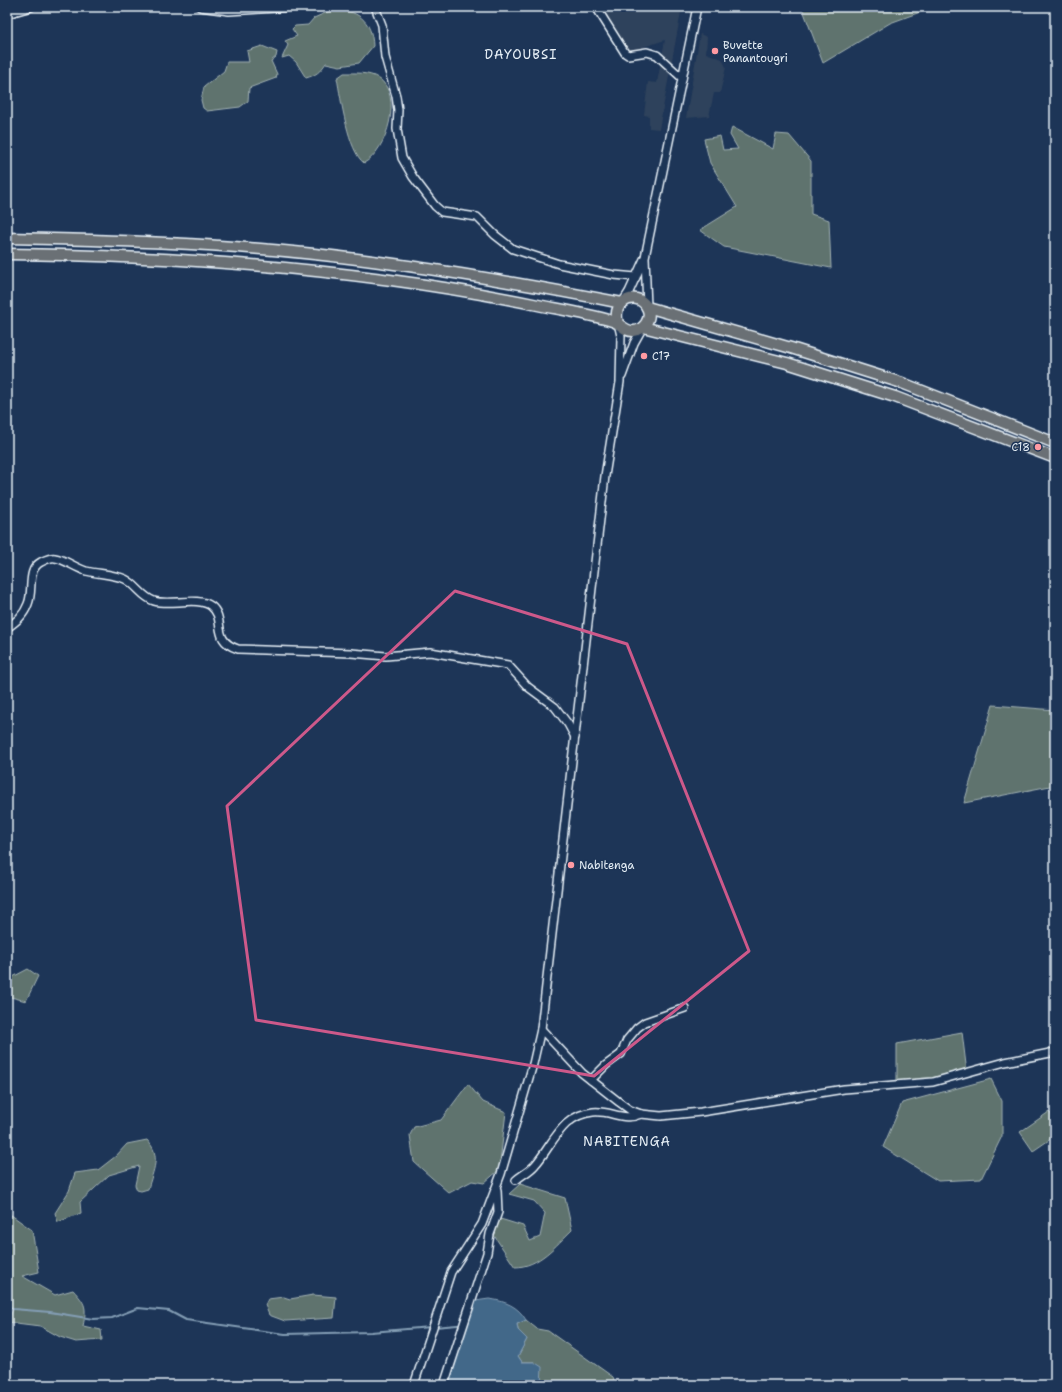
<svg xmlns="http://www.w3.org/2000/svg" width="1062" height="1392" viewBox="0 0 1062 1392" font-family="'Shantell Sans',sans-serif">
	<rect width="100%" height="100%" fill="#1d3557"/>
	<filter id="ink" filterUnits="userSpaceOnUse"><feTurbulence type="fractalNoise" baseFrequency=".025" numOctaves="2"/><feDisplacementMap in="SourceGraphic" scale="8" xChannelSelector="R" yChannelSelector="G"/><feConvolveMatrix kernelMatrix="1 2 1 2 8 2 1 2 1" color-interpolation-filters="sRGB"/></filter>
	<g filter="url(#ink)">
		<g fill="#2f425b">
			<path d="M602 7H682L659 129 649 128V116L644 115 648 82 657 83 665 40 628 52Z"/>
			<path d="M700 34 707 37 706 53 722 59 726 67 720 93H714L709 116 686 118Z"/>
		</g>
		<g fill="#5e736e" stroke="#a3b2b3">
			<path d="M802 7H934L890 23 823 63Z"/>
			<path d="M332 10C357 9 372 20 373 46L359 63 340 66 326 63C320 72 316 75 306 78L296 62 289 56 282 58 288 45 285 41 297 36 292 29 295 26 308 25 314 18Z"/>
			<path d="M262 46 277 52 276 57 271 61 277 74 276 78 249 88 248 101 240 107 207 111 203 108 201 100 204 87 224 71 227 62H249L247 51Z"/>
			<path d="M344 73C354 73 369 72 378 78 404 94 387 151 364 163 348 151 341 99 337 78Z"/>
			<path d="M732 127 773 149 776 134 789 135 811 161V214L829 220 831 268 724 247 700 230 737 207 710 163 704 139 720 136 723 150 738 149 730 135Z"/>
			<path d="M993 705 1055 710V785L964 803Z"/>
			<path d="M28 969 38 976 26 1001 7 996V980Z"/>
			<path d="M962 1032 967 1073 897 1085V1044Z"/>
			<path d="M991 1079 1002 1101V1136L981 1179 938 1181 883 1147 902 1103Z"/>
			<path d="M468 1084 483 1102 506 1112 499 1170 484 1183 472 1181 449 1193 414 1162 410 1135 414 1127 441 1120Z"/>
			<path d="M1049 1112 1055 1119V1136L1033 1151 1020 1132Z"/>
			<path d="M147 1140C162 1156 153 1170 148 1189L141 1191 137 1190 135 1185 139 1166 109 1175 80 1202 81 1213 58 1222 55 1213 69 1191 75 1173 98 1170 116 1156 127 1144Z"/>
			<path d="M520 1184 565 1198 572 1230C556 1245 539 1267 515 1267L493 1234 497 1218 523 1226 530 1241 540 1237 545 1213 534 1201 509 1194Z"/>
			<path d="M7 1212 32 1230 39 1272 22 1276 55 1295 73 1290C86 1304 87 1307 83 1326L101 1330 102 1340 76 1342 60 1337 40 1326 8 1322 13 1309 7 1305Z"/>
			<path d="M313 1295 336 1297 334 1318 285 1321 269 1315 265 1305 268 1299 284 1297 290 1299Z"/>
			<path d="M526 1320 537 1329 548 1331 613 1377 616 1385H541L542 1382 534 1362H522L518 1356 527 1339 518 1330 517 1324Z"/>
		</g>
		<path fill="#426789" stroke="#849eb5" d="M489 1299C505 1301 518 1306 526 1320L517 1324 518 1330 527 1339 518 1356 522 1362H534L542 1367 541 1385H448L475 1301Z"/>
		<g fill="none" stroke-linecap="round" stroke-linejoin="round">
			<g stroke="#849eb5" stroke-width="2">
				<path d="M7 1305 13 1309 50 1312 93 1319 112 1318 138 1308 169 1311 186 1320 285 1334 371 1332 431 1327"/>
				<path d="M435 1327 468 1324"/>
			</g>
			<g stroke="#e8f1f8" stroke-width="10">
				<g id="minor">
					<path d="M200 7 229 11 292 7"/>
					<path d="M375 7 382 25 385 57 396 96 398 110 397 129 402 158 413 177 435 206 442 212 477 217 495 235 513 249 559 264 614 275 636 277"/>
					<path d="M596 7 625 53 628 55 647 52 657 55 682 78"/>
					<path d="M7 14 31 7"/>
					<path d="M622 303 629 292 644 259"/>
					<path d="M647 307 645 257 697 7"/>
					<path d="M622 376 634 343 643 327"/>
					<path d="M7 628C17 621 24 615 28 604 34 590 26 570 41 562 45 560 51 557 55 558 64 559 76 568 86 571 99 574 113 574 125 579 136 584 142 597 154 601 170 606 198 596 211 606 227 619 210 640 238 649L351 653 386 656 430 652 508 665 528 687 555 707 568 724 575 737"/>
					<path d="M541 1029 582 1073 619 1102 630 1110 641 1114 661 1116 701 1112 844 1089 933 1082 1005 1062 1055 1052"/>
					<path d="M591 1080 606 1065 621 1054 627 1040 637 1028 645 1022 685 1008"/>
					<path d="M516 1180C522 1175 530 1171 535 1165 553 1145 561 1115 593 1112 611 1110 623 1122 641 1114"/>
					<path d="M414 1385 451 1272 482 1224 501 1174 533 1064 541 1029 605 476 620 382 621 336 618 323"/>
					<path d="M444 1385 487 1253 490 1234 498 1212 497 1190"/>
				</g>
			</g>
			<g stroke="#e8f1f8" stroke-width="13">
				<g id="highway">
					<path d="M7 238C110 240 212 243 314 254 418 265 520 283 622 303"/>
					<path d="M7 254C185 256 363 269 538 305 563 310 588 314 612 321 620 323 625 332 634 331 644 330 651 319 648 310 641 289 610 299 618 323"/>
					<path d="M647 307 791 348 902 383 1055 443"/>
					<path d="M643 327 787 363 895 397 1055 458"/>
				</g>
			</g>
			<use href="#minor" stroke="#1d3557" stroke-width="7"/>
			<use href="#highway" stroke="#6a7074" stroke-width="10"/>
		</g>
	</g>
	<path fill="none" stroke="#cd598a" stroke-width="3" stroke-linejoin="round" d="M455 591 627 644 749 951 594 1076 256 1020 227 806Z"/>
	<g fill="#ff9aa2" stroke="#1d3557" stroke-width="1.5">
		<circle cx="715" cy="51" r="4"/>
		<circle cx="644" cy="356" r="4"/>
		<circle cx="1038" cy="447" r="4"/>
		<circle cx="571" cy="865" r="4"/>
	</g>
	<g text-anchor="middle" stroke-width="3" stroke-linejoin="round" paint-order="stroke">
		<g font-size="11" fill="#e8f1f8" stroke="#1d3557" text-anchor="start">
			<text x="723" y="49">Buvette<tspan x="723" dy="13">Panantougri</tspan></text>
			<text x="652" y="360">C17</text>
			<text x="1030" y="451" text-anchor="end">C18</text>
			<text x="579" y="869">Nabitenga</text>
		</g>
		<g font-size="13" letter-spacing="1" fill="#e8f1f8" stroke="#1d3557">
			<text x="521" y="59">DAYOUBSI</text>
			<text x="627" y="1146">NABITENGA</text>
		</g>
	</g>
	<rect width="1062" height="1392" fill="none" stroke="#1d3557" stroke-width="24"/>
	<rect x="12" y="12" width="1038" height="1368" fill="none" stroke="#e8f1f8" stroke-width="1.5" filter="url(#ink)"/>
</svg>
